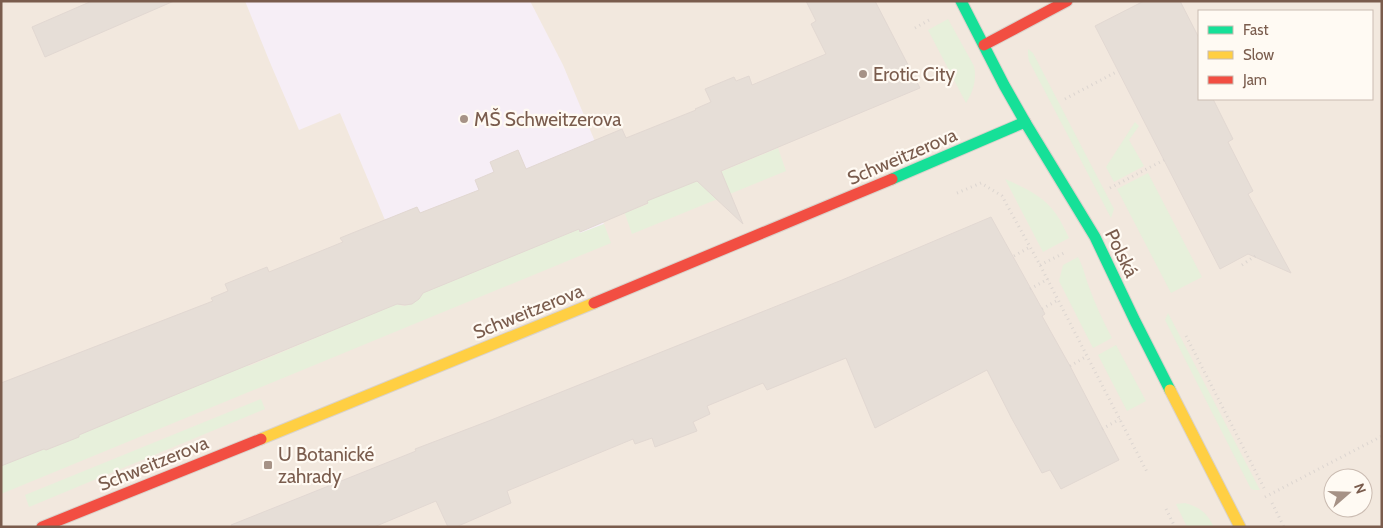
<svg xmlns="http://www.w3.org/2000/svg" width="1383" height="528" viewBox="0 0 1383 528" font-family="Cabin,sans-serif">
	<rect width="100%" height="100%" fill="#f9f5f0"/>
	<path fill="#f2e8de" fill-rule="evenodd" d="M1 1H1382V527H1ZM1199 11H1372V99H1199ZM1333 478H1363V508H1333Z"/>
	<path fill="#f6eef6" d="M245 1H530L563 65 624 211 602 220 604 224 580 234 578 229 555 239 518 150 491 162 494 172 479 190 420 213 417 207 385 220 340 113 299 130 271 65Z"/>
	<g fill="#e7f0db">
		<path d="M948 19 974 66C977 79 973 92 966 103L928 30Z"/>
		<path d="M1028 49 1033 53 1114 209 1111 218 1029 61 1028 55Z"/>
		<path d="M1135 122 1139 126 1129 140 1144 166 1114 182 1106 167Z"/>
		<path d="M778 148 786 171 632 234 624 211 628 209 630 211 648 204 647 201 695 181 699 183 717 176 718 173Z"/>
		<path d="M1148 173 1202 277 1171 293 1117 189Z"/>
		<path d="M1005 179C1023 187 1044 196 1056 214 1061 221 1065 230 1069 238L1043 252Z"/>
		<path d="M604 224 611 243 1 494V466L43 449 46 450 78 437 79 435 247 365 249 366 396 304 404 306 410 304 423 293 579 229 580 233Z"/>
		<path d="M1078 257C1083 266 1085 276 1089 287 1095 304 1103 321 1112 338L1093 348 1059 281 1063 265Z"/>
		<path d="M1168 313 1260 490H1254L1251 489 1165 320Z"/>
		<path d="M1116 345 1146 401 1127 411 1098 355Z"/>
		<path d="M261 399 265 409 29 507 25 495Z"/>
		<path d="M1185 503C1201 508 1206 512 1214 527H1187L1176 504Z"/>
	</g>
	<g fill="#e6ded7" stroke="#e2d8d2">
		<path d="M92 1H174L45 57 32 27Z"/>
		<path d="M806 1H875L920 88 721 171 743 224 697 181 647 201 648 203 580 232 579 229 423 293 419 299 412 304 405 305 397 304 170 397 79 435V437L46 450 44 449 1 466V383L213 301 211 298 228 291 225 284 267 267 269 272 343 242 340 238 417 207 420 213 479 190 475 180 494 172 490 162 518 150 526 169 622 129 626 138 696 110 695 109 711 102 705 89 734 77 736 81 749 76 752 85 826 54 811 24 816 21Z"/>
		<path d="M1144 1H1180L1199 38V99H1213L1233 139 1228 142 1253 191 1248 194 1291 273 1248 254 1220 269 1095 26Z"/>
		<path d="M991 217 1045 314 1042 316 1070 366 1119 460 1061 489 1050 470 1042 473 1012 419 987 370 875 428 846 358 767 390 763 383 707 406 710 414 693 422 697 431 655 447 652 438 635 444 633 439 507 491 511 503 456 527H448L436 501 374 527H232L231 525 416 451 415 449 486 422 842 280Z"/>
	</g>
	<g fill="none" stroke-linecap="round" stroke-linejoin="round">
		<g stroke="#d9d2cb" stroke-width="13">
			<g id="fast">
				<path d="M961 1 1004 85 1025 122 1095 237 1135 321 1170 390"/>
				<path d="M892 179 1025 122"/>
			</g>
		</g>
		<g stroke="#d9d2cb" stroke-width="13">
			<g id="slow">
				<path d="M1170 390 1240 527"/>
				<path d="M261 439 594 303"/>
			</g>
		</g>
		<g stroke="#d9d2cb" stroke-width="13">
			<g id="jam">
				<path d="M984 45 1067 1"/>
				<path d="M594 303 892 179"/>
				<path d="M42 527 261 439"/>
			</g>
		</g>
		<g stroke="#dcd5d0" stroke-width="3" stroke-dasharray="1 4" stroke-linecap="butt">
			<path d="M915 28 931 19"/>
			<path d="M1065 99 1118 71"/>
			<path d="M1110 188 1164 160"/>
			<path d="M957 193 981 183 1002 196 1040 265 1147 472"/>
			<path d="M1014 256 1030 247"/>
			<path d="M1040 265 1064 253"/>
			<path d="M1242 265 1258 254"/>
			<path d="M1030 289 1048 279"/>
			<path d="M1042 309 1058 300"/>
			<path d="M1186 336 1264 488"/>
			<path d="M1070 366 1087 356"/>
			<path d="M1102 429 1120 419"/>
			<path d="M1265 497 1382 436"/>
			<path d="M1272 503 1284 527"/>
			<path d="M1166 509 1175 527"/>
		</g>
		<use href="#fast" stroke="#16e098" stroke-width="11"/>
		<use href="#slow" stroke="#ffcf43" stroke-width="11"/>
		<use href="#jam" stroke="#f24e42" stroke-width="11"/>
	</g>
	<g fill="#a69286" stroke="#fffaf3" stroke-width="2">
		<circle cx="863" cy="74" r="5"/>
		<circle cx="464" cy="119" r="5"/>
		<rect x="263" y="460" width="10" height="10" rx="2.5"/>
	</g>
	<g text-anchor="middle" stroke-width="4.5" stroke-linejoin="round" paint-order="stroke">
		<g font-size="19" fill="#7a5c4d" stroke="#fffaf3" text-anchor="start">
			<text x="873" y="81">Erotic City</text>
			<text x="474" y="126">MŠ Schweitzerova</text>
			<text x="278" y="461">U Botanické<tspan x="278" dy="22">zahrady</tspan></text>
		</g>
		<g font-size="19" fill="#7a5c4d" stroke="#fffaf3">
			<text transform="translate(902 156) rotate(-23)" y="7">Schweitzerova</text>
			<text transform="translate(1122 253) rotate(64)" y="7">Polská</text>
			<text transform="translate(528 311) rotate(-22)" y="7">Schweitzerova</text>
			<text transform="translate(153 463) rotate(-22)" y="7">Schweitzerova</text>
		</g>
	</g>
	<rect width="1383" height="528" fill="none" stroke="#7a5c4d" stroke-width="5"/>
	<rect x="1198" y="10" width="175" height="90" fill="#fffaf3" stroke="#cabbb1"/>
	<rect x="1208" y="26" width="25" height="8" fill="#16e098" stroke="#cabbb1"/>
	<text x="1243" y="35" font-size="15" fill="#7a5c4d">Fast</text>
	<rect x="1208" y="51" width="25" height="8" fill="#ffcf43" stroke="#cabbb1"/>
	<text x="1243" y="60" font-size="15" fill="#7a5c4d">Slow</text>
	<rect x="1208" y="76" width="25" height="8" fill="#f24e42" stroke="#cabbb1"/>
	<text x="1243" y="85" font-size="15" fill="#7a5c4d">Jam</text>
	<g transform="translate(1348 493) rotate(70)"><circle r="24" fill="#fffaf3" stroke="#cabbb1"/>
	<path d="M0-4L9 19L0 12L-9 19Z" fill="#a69286"/>
	<text y="-8" font-size="14" font-weight="bold" text-anchor="middle" fill="#7a5c4d">N</text>
	</g>
</svg>
